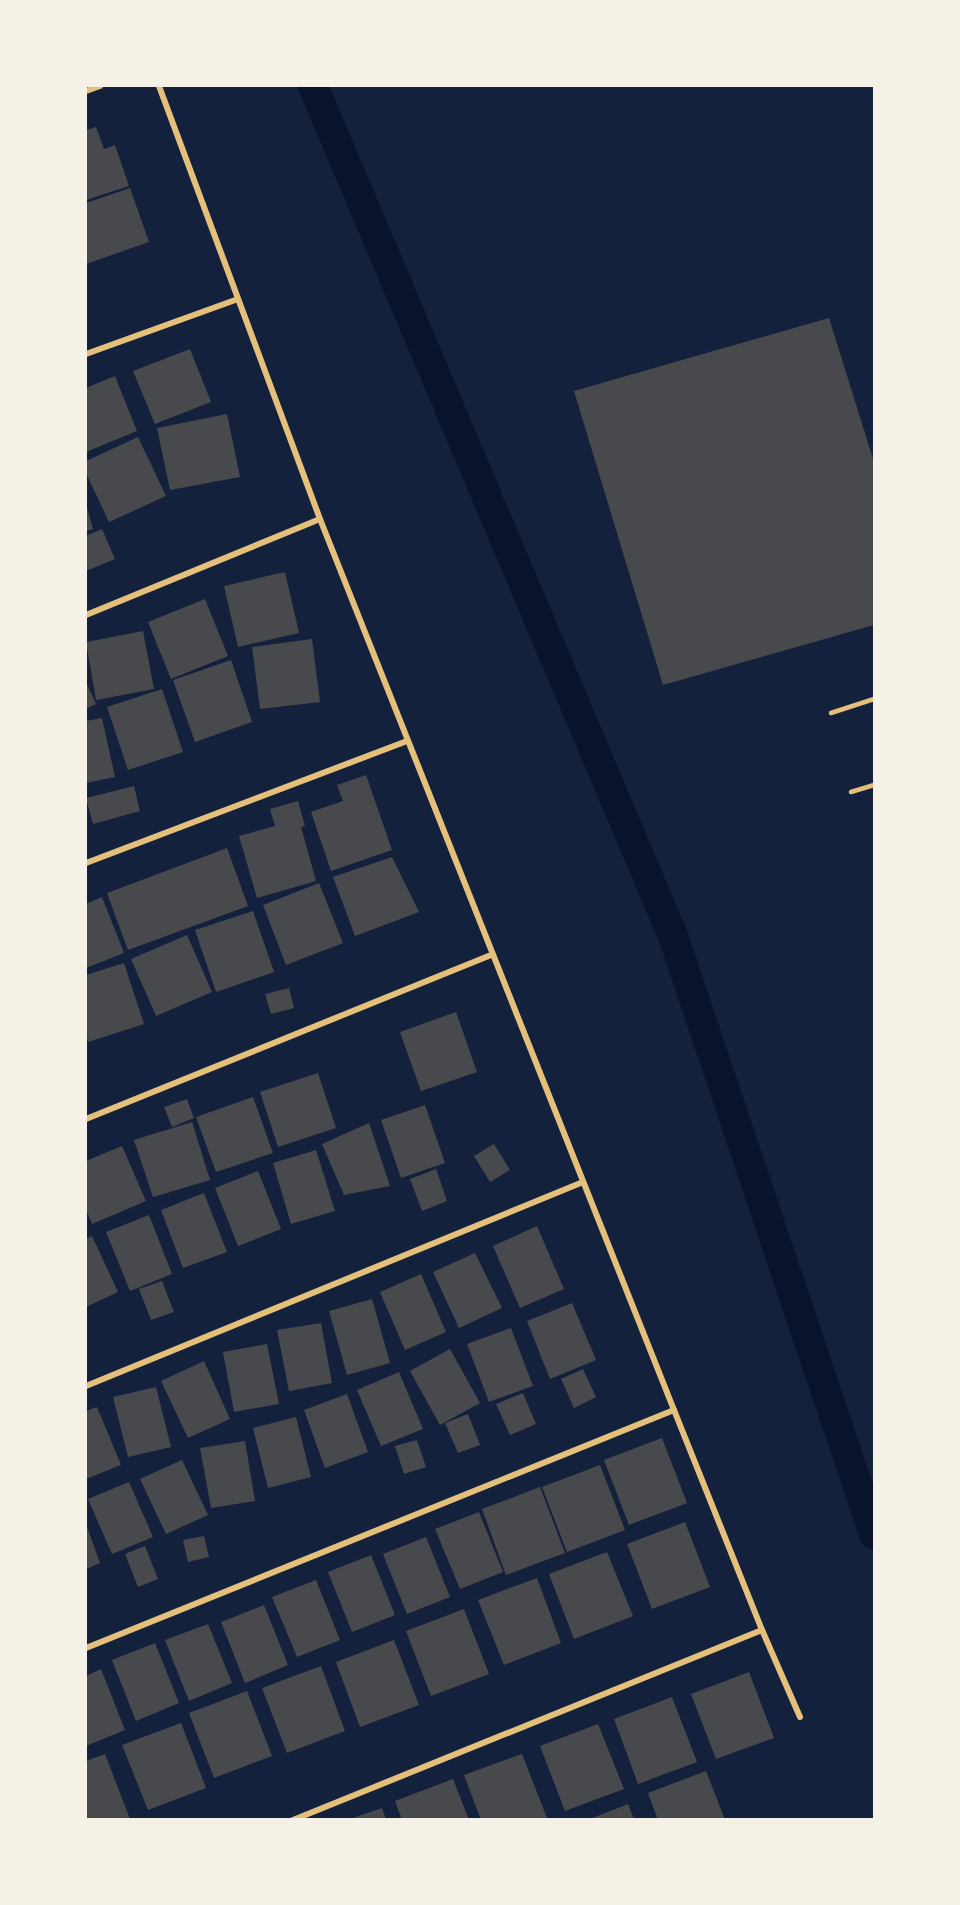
<svg xmlns="http://www.w3.org/2000/svg" width="960" height="1905" viewBox="0 0 960 1905" font-family="Raleway,sans-serif">
	<rect width="100%" height="100%" fill="#14213d"/>
	<g fill="none" stroke-linecap="round" stroke-linejoin="round">
		<path stroke="#0b132b" stroke-width="30" d="M313 86 673 936 874 1534"/>
	</g>
	<g fill="#48494c">
		<path d="M96 127 104 149 115 145 129 186 86 200V130Z"/>
		<path d="M130 188 149 242 86 264V203Z"/>
		<path d="M829 318 874 462V625L663 685 574 391Z"/>
		<path d="M190 349 211 402 155 424 133 371Z"/>
		<path d="M115 376 137 431 86 452V388Z"/>
		<path d="M227 414 240 477 170 490 157 428Z"/>
		<path d="M138 437 166 496 109 522 86 473V461Z"/>
		<path d="M86 504 93 529 86 531Z"/>
		<path d="M102 529 115 559 86 571V536Z"/>
		<path d="M285 572 299 633 238 647 224 586Z"/>
		<path d="M205 599 228 656 171 679 148 622Z"/>
		<path d="M143 631 154 689 96 700 86 642Z"/>
		<path d="M312 639 320 702 260 709 252 647Z"/>
		<path d="M231 660 252 722 195 742 173 680Z"/>
		<path d="M86 682 96 704 86 709Z"/>
		<path d="M162 689 183 752 128 770 107 707Z"/>
		<path d="M102 718 115 777 86 783V721Z"/>
		<path d="M366 775 392 850 331 871 311 812 343 801 337 785Z"/>
		<path d="M134 786 140 811 93 824 86 798Z"/>
		<path d="M298 801 305 826 301 827 316 881 257 898 239 836 275 826 270 809Z"/>
		<path d="M227 848 248 906 128 950 107 893Z"/>
		<path d="M392 857 419 912 355 936 333 877Z"/>
		<path d="M319 883 343 943 286 965 263 905Z"/>
		<path d="M102 897 124 953 86 968V904Z"/>
		<path d="M253 911 274 972 216 992 195 930Z"/>
		<path d="M187 935 212 992 156 1016 131 959Z"/>
		<path d="M124 963 144 1024 88 1042 86 1033V975Z"/>
		<path d="M289 988 294 1008 271 1014 265 994Z"/>
		<path d="M456 1012 477 1072 421 1091 400 1032Z"/>
		<path d="M318 1073 336 1128 278 1147 260 1092Z"/>
		<path d="M253 1097 273 1153 216 1172 196 1117Z"/>
		<path d="M187 1099 194 1118 172 1127 164 1107Z"/>
		<path d="M425 1105 445 1163 401 1178 381 1120Z"/>
		<path d="M192 1122 210 1180 153 1197 134 1140Z"/>
		<path d="M369 1123 390 1186 344 1195 322 1144Z"/>
		<path d="M494 1144 510 1170 490 1182 474 1156Z"/>
		<path d="M122 1146 146 1201 92 1224 86 1210V1161Z"/>
		<path d="M316 1150 335 1211 291 1224 273 1163Z"/>
		<path d="M436 1169 447 1201 422 1211 410 1179Z"/>
		<path d="M258 1171 281 1229 238 1246 215 1188Z"/>
		<path d="M204 1193 227 1252 183 1268 161 1210Z"/>
		<path d="M149 1215 172 1274 130 1291 106 1232Z"/>
		<path d="M537 1226 564 1289 520 1308 493 1246Z"/>
		<path d="M92 1236 118 1292 86 1307V1239Z"/>
		<path d="M475 1253 502 1308 459 1328 433 1272Z"/>
		<path d="M421 1274 446 1332 405 1350 380 1292Z"/>
		<path d="M162 1281 174 1312 151 1320 139 1289Z"/>
		<path d="M372 1299 390 1363 347 1375 329 1311Z"/>
		<path d="M572 1303 596 1360 550 1379 527 1321Z"/>
		<path d="M321 1323 332 1383 289 1391 277 1330Z"/>
		<path d="M511 1328 533 1386 489 1402 467 1344Z"/>
		<path d="M267 1344 279 1404 234 1412 223 1352Z"/>
		<path d="M450 1349 480 1403 440 1425 410 1371Z"/>
		<path d="M204 1361 230 1419 188 1438 161 1381Z"/>
		<path d="M583 1369 596 1397 574 1408 561 1379Z"/>
		<path d="M399 1372 423 1429 381 1446 357 1390Z"/>
		<path d="M156 1387 171 1447 128 1457 113 1397Z"/>
		<path d="M523 1393 536 1424 510 1435 496 1404Z"/>
		<path d="M347 1394 368 1452 325 1468 304 1410Z"/>
		<path d="M97 1407 121 1465 86 1479V1411Z"/>
		<path d="M468 1414 480 1445 458 1453 445 1423Z"/>
		<path d="M296 1417 311 1477 268 1488 253 1428Z"/>
		<path d="M662 1438 687 1503 629 1525 604 1460Z"/>
		<path d="M417 1440 426 1467 404 1474 395 1446Z"/>
		<path d="M245 1441 255 1501 211 1508 200 1448Z"/>
		<path d="M182 1460 208 1515 166 1534 140 1479Z"/>
		<path d="M600 1465 625 1530 567 1552 542 1487Z"/>
		<path d="M129 1482 153 1537 112 1554 88 1499Z"/>
		<path d="M540 1487 565 1553 506 1575 482 1509Z"/>
		<path d="M479 1512 503 1572 460 1589 435 1529Z"/>
		<path d="M685 1522 710 1587 652 1609 627 1544Z"/>
		<path d="M86 1524 100 1563 86 1569Z"/>
		<path d="M204 1536 209 1557 188 1562 183 1540Z"/>
		<path d="M426 1537 450 1597 407 1614 383 1554Z"/>
		<path d="M145 1546 158 1579 138 1587 125 1554Z"/>
		<path d="M607 1552 633 1616 574 1639 549 1574Z"/>
		<path d="M371 1555 395 1615 352 1632 328 1572Z"/>
		<path d="M537 1578 561 1643 504 1665 478 1600Z"/>
		<path d="M316 1580 340 1640 297 1657 272 1597Z"/>
		<path d="M264 1605 288 1665 245 1683 221 1622Z"/>
		<path d="M464 1609 489 1674 431 1696 406 1631Z"/>
		<path d="M208 1624 232 1683 189 1701 165 1640Z"/>
		<path d="M394 1640 419 1705 360 1727 336 1662Z"/>
		<path d="M155 1643 179 1703 136 1721 112 1660Z"/>
		<path d="M321 1666 345 1731 287 1753 262 1688Z"/>
		<path d="M101 1669 125 1730 86 1746V1676Z"/>
		<path d="M749 1672 774 1738 716 1759 691 1694Z"/>
		<path d="M247 1691 272 1756 214 1778 189 1713Z"/>
		<path d="M672 1697 697 1762 638 1784 614 1719Z"/>
		<path d="M181 1723 206 1788 148 1810 122 1745Z"/>
		<path d="M598 1724 624 1789 565 1811 540 1746Z"/>
		<path d="M105 1754 130 1819 128 1820H86V1761Z"/>
		<path d="M522 1754 547 1818 481 1820 464 1775Z"/>
		<path d="M706 1771 725 1820H658L648 1793Z"/>
		<path d="M453 1779 469 1820H402L395 1801Z"/>
		<path d="M628 1804 634 1820H590V1819Z"/>
		<path d="M382 1808 386 1820H350V1819Z"/>
	</g>
	<g fill="none" stroke-linecap="round" stroke-linejoin="round">
		<g stroke="#e5c07b" stroke-width="4.5">
			<path d="M831 713 874 699"/>
			<path d="M851 792 874 785"/>
		</g>
		<g stroke="#e5c07b" stroke-width="6">
			<path d="M159 86 320 519 674 1410 762 1630 800 1717"/>
			<path d="M86 91 100 86"/>
			<path d="M86 354 238 299"/>
			<path d="M86 615 320 519"/>
			<path d="M86 863 407 741"/>
			<path d="M86 1119 491 955"/>
			<path d="M86 1386 583 1182"/>
			<path d="M86 1648 674 1410"/>
			<path d="M293 1820 762 1630"/>
		</g>
	</g>
	<rect width="960" height="1905" fill="none" stroke="#f6f1e7" stroke-width="174"/>
</svg>
